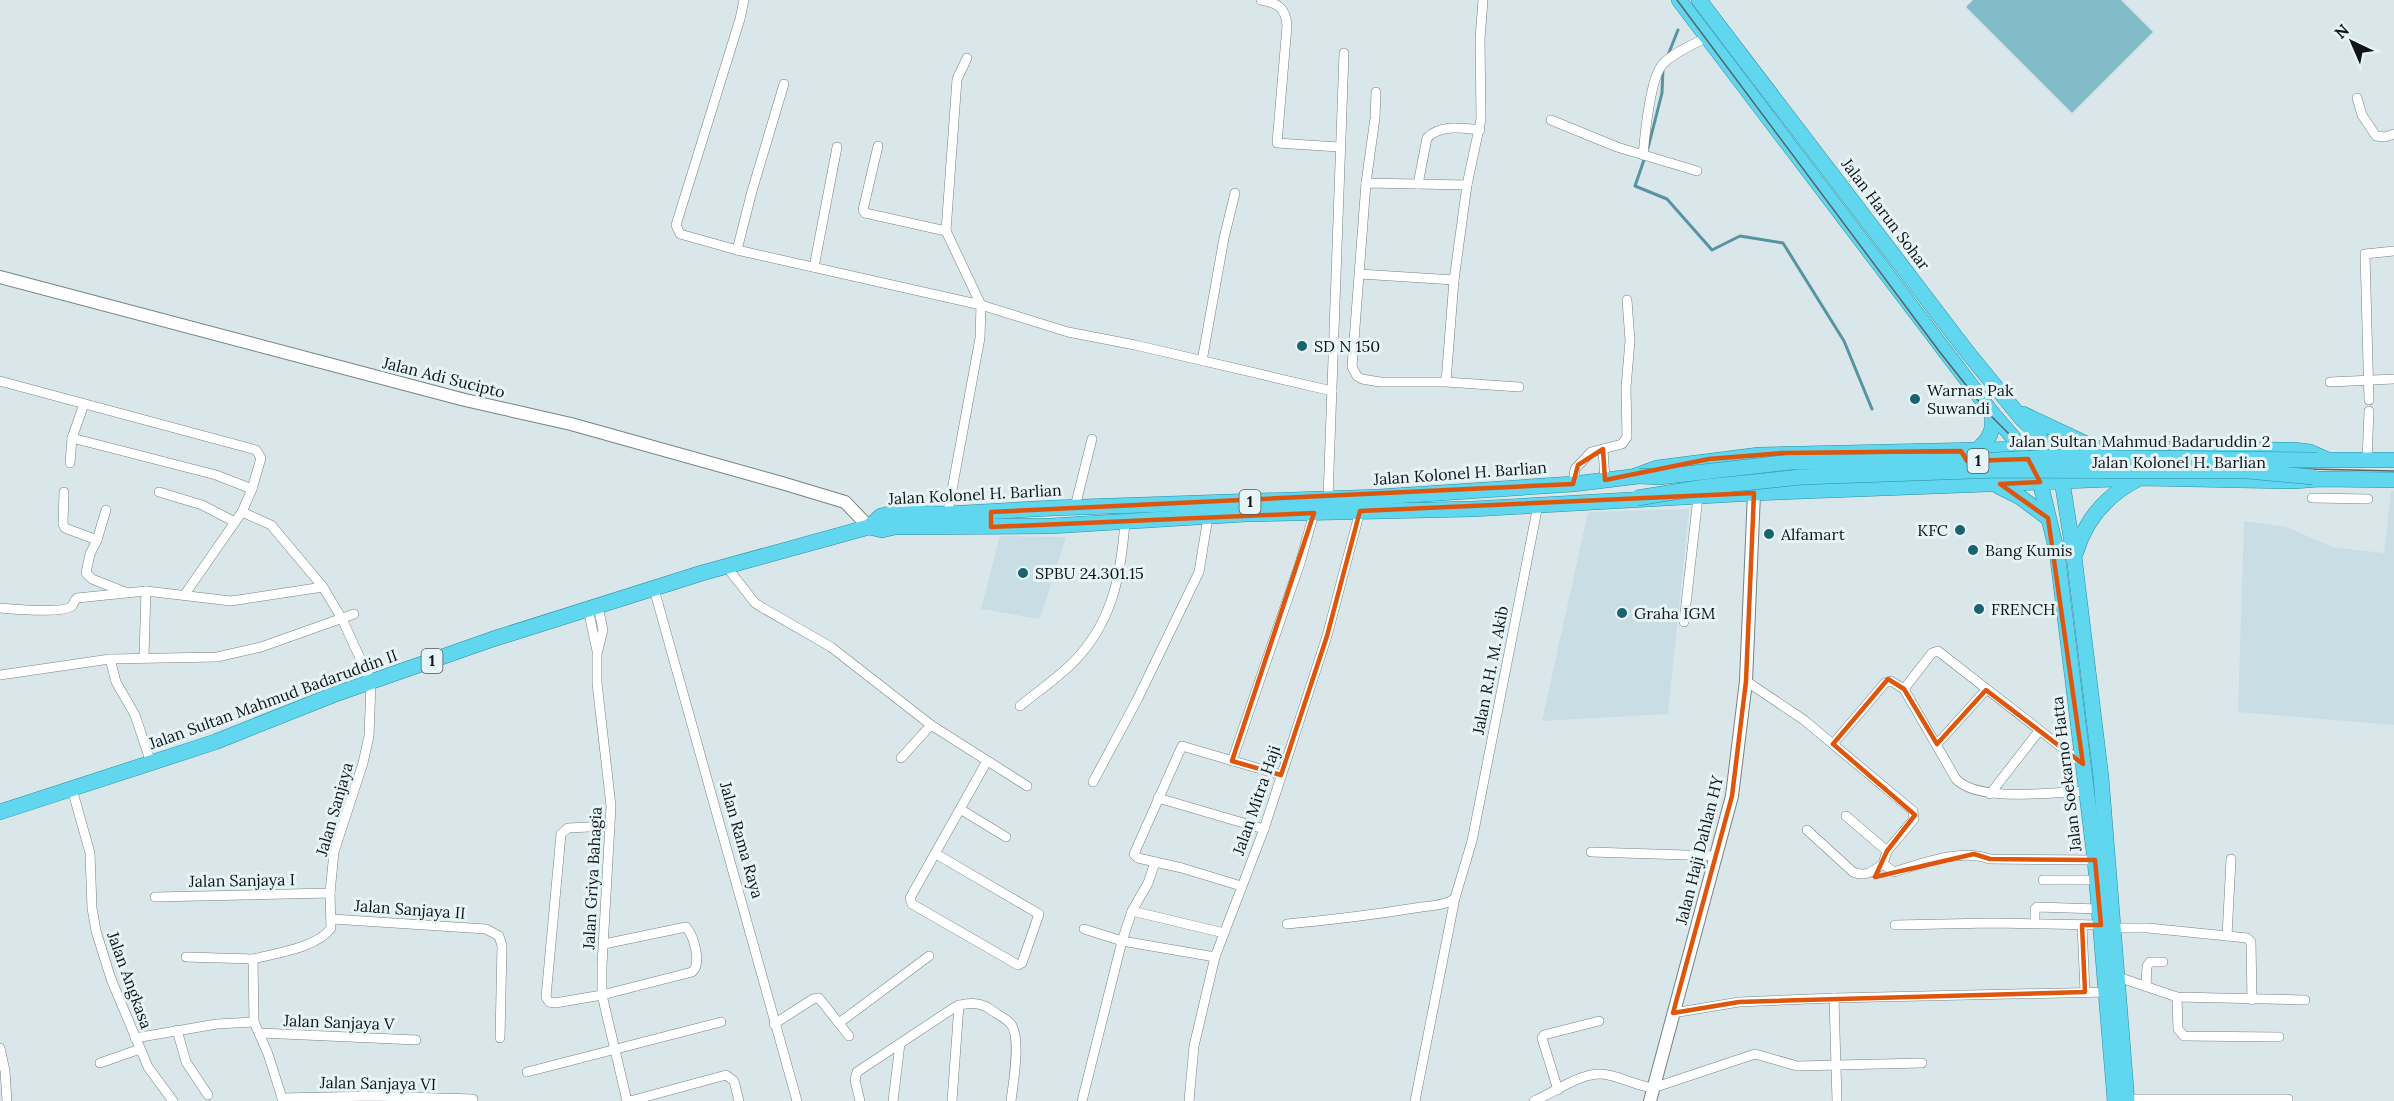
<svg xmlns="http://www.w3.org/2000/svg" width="2394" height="1101" viewBox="0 0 2394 1101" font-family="Lora,serif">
	<rect width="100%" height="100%" fill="#dae7ea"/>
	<g fill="#c8dee4">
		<path d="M2391 491H2394V725L2238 712 2244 521 2287 527 2332 547 2384 553Z"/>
		<path d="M1689 509 1668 714 1542 721 1588 512Z"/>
		<path d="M1000 536 1066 537 1040 619 981 609Z"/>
	</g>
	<path fill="#82bcc9" d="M1973 0H2121L2153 32 2072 113 1966 7Z"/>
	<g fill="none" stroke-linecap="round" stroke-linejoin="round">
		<g stroke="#5794a2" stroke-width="3">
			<path d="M1668 55 1678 30"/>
			<path d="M1648 148 1662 93 1663 69"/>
			<path d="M1645 157 1635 186 1667 199 1712 250 1740 236 1783 243 1844 341 1872 409"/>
		</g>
		<g stroke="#758284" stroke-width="10">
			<g id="minor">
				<path d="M744 0 740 19 676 225 680 234 737 250 981 305 1068 332 1135 345 1332 391"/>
				<path d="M1261 0C1278 3 1286 8 1287 26L1277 143 1339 147"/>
				<path d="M2357 98 2362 115 2376 136 2385 137 2394 134"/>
				<path d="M1551 120 1617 147 1697 171"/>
				<path d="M878 146 863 210 865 213 946 231"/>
				<path d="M1643 155C1645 135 1650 77 1663 64 1674 52 1693 45 1707 37"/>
				<path d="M1366 183 1375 118 1376 92"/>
				<path d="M1418 184 1427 138C1440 124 1462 128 1480 130"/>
				<path d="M1467 185 1481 119 1480 39 1483 0"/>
				<path d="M737 250 752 191 784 84"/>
				<path d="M814 267 837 147"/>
				<path d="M1360 274 1454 280"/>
				<path d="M1202 361 1224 238 1235 193"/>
				<path d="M0 381 256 450 261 458 252 489 242 512 271 525 323 587 342 619 371 682 369 736 363 763 334 852 330 893 331 928C317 948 276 953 253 959L254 1022 268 1054 283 1101"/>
				<path d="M1446 382 1454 280 1467 185 1366 183 1352 367 1357 376 1362 379 1380 382H1446L1519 387"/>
				<path d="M2330 382 2394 379"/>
				<path d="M2369 400 2365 254 2394 251"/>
				<path d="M72 438 216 475 252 489"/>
				<path d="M1603 449 1605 480"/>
				<path d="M2367 460 2369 411"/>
				<path d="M70 463 72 438 84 404"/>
				<path d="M1573 484 1575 469 1591 452 1622 444 1627 437 1626 387 1630 341 1627 300"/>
				<path d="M64 492 63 524 65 528 97 540 90 554 86 573 92 579 125 592"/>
				<path d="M159 492 202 505 235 522"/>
				<path d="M1328 498 1344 53"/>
				<path d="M2312 498 2368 499"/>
				<path d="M1075 507 1092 439"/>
				<path d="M947 517 980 338 981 305 946 231 957 79 967 58"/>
				<path d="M97 540 106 510"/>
				<path d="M726 566 755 603 763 608 831 647 931 725 1027 786"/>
				<path d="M654 589 797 1101"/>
				<path d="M146 591 231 601 323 587"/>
				<path d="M185 594 242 512"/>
				<path d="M598 606 603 630 597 654V683L611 806 602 965V995L627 1101"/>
				<path d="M0 608C12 609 64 614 72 606 74 604 74 600 77 598L146 591 144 656"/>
				<path d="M588 609 597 651"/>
				<path d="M1684 622 1698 497"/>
				<path d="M110 659 116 682 135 715 151 763"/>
				<path d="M0 675 110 659 217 657 261 647 354 614"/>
				<path d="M1746 681 1804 720 1913 811 1914 819 1887 851 1883 864 1894 872C1923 863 1961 848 1990 859L2095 860"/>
				<path d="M1904 689 1932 653 1938 651 2083 764"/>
				<path d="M1020 706C1039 690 1063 675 1080 655 1114 616 1121 572 1125 522"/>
				<path d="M1833 744 1885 683 1891 681 1904 689 1956 779C1978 803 2055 792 2087 791"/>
				<path d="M1937 744 1986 690"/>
				<path d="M901 758 931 725"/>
				<path d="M1232 761 1300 563 1314 513"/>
				<path d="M1093 782 1137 700 1199 572 1208 517"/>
				<path d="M72 789 90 853 92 908 96 931 111 979 148 1067 173 1101"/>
				<path d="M1990 794 2039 731"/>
				<path d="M1158 798 1264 829"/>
				<path d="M960 809 1006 837"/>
				<path d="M1846 816 1887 851"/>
				<path d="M1807 830 1853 872C1866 877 1872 872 1883 864"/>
				<path d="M1591 852 1717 856"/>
				<path d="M936 854 1039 914 1022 963 1018 965 912 904 910 898 987 761"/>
				<path d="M2043 880H2097"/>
				<path d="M1241 886 1182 868 1138 858 1134 854 1182 746 1281 775"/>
				<path d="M155 897 330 893"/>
				<path d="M1132 911 1224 933"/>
				<path d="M2035 918V909L2037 907 2099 909"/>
				<path d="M332 919 486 929 499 936 502 946 500 1038"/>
				<path d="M1287 924C1330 920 1372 915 1415 908 1427 906 1446 906 1455 898L1472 841 1538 505"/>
				<path d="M1895 925 1992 923 2101 925"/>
				<path d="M2082 925 2085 992"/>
				<path d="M2113 928H2148L2247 938 2251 942 2252 1000"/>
				<path d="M1084 929 1122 941 1215 957"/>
				<path d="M2227 936 2231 859"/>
				<path d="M604 944 686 927C694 936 702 964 692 972L602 995 555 1003 549 1002 546 997 561 834 568 828 610 826"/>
				<path d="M186 957 253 959"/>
				<path d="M2118 977 2177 997 2305 1000"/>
				<path d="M2146 986 2147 966 2150 962H2163"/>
				<path d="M2177 997 2178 1029 2184 1036 2279 1037"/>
				<path d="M1834 998 1837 1101"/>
				<path d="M1673 1013 1739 1002 1834 998 2107 992"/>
				<path d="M839 1023 929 956"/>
				<path d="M774 1024 813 999 819 998 849 1036"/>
				<path d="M177 1030 186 1062 208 1095"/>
				<path d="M260 1033 416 1040"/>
				<path d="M135 1038 217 1024 254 1022"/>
				<path d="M0 1048 5 1071 7 1101"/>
				<path d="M100 1063 140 1049"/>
				<path d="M527 1072 721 1022"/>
				<path d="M1558 1090 1542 1038 1544 1035 1599 1021"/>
				<path d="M282 1098 373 1096 473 1099"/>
				<path d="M2127 1099H2288"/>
				<path d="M630 1101 726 1075 734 1081 739 1101"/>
				<path d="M860 1101 855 1080 857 1072 955 1007C966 1002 980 1002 990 1009 996 1014 1004 1017 1010 1023 1022 1035 1013 1084 1011 1101"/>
				<path d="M893 1101 900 1044"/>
				<path d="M952 1101 959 1005"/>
				<path d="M1082 1101 1122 941 1132 911 1148 883 1155 862"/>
				<path d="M1189 1101 1194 1046 1215 957 1264 829 1327 636 1360 511"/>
				<path d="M1415 1101 1455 898"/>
				<path d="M1534 1101C1555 1092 1585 1069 1608 1075 1624 1078 1637 1086 1653 1088L1755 1054 1797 1066 1922 1063"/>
			</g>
		</g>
		<g stroke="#758284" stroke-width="14">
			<g id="tertiary">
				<path d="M0 277 465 400 571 424 782 483 845 502 869 527"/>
				<path d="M1650 1101 1732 796 1746 681 1754 493"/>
			</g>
		</g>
		<g stroke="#2b8d9f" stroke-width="16">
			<g id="trunk">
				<path d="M1679 0 1992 413 2023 449 2040 482 2057 552 2095 860 2115 1101"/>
				<path d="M1699 0 1968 353 2022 419 2039 435 2062 481 2074 556 2101 777 2127 1101"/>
				<path d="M2023 414 2091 446"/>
				<path d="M2047 448 2294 450 2310 452 2326 459"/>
				<path d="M1976 451C1990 439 1994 431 1992 413"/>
				<path d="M2317 460H2394"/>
				<path d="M1635 476 1657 468 1759 455 2023 449 2029 451"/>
				<path d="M1998 486 2020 497 2048 518"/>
				<path d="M869 527 881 516 893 513 947 514 1053 508 1379 497 1573 484 1639 476"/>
				<path d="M2076 552C2086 518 2107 495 2138 479"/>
				<path d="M0 812 215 742 333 695 493 639 702 573 869 527 882 530 895 527 1051 526 1246 514 1472 509 1754 493 2141 478 2294 481 2320 479 2394 480"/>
			</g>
		</g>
		<use href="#minor" stroke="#fff" stroke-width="9"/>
		<use href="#tertiary" stroke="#fff" stroke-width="12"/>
		<use href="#trunk" stroke="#60d7ee" stroke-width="15"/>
		<path stroke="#5a6264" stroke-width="1.5" d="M1677 0 1939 351 1988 413 2015 440 2027 449 2056 462 2089 468 2187 466 2394 471"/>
		<g stroke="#2b8d9f" stroke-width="16" stroke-linecap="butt">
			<g id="trunk-bridge">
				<path d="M1639 476 1659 477 1791 462 1977 461 2052 457 2317 460"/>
				<path d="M1637 498 1705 487 1801 477 1998 470 2248 471 2313 477"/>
			</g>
		</g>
		<use href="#trunk-bridge" stroke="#60d7ee" stroke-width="15"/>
	</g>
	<path fill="none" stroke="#dd560c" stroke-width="4.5" stroke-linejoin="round" d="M1603 449 1605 480 1709 459 1782 453 1961 451 1967 461 2028 459 2040 482 2000 484 2048 518 2083 764 1986 690 1937 744 1904 689 1888 679 1833 744 1915 815 1887 851 1875 877 1974 854 1990 859 2095 860 2101 925H2082L2085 992 1739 1002 1673 1013 1732 796 1746 681 1754 493 1360 511 1327 636 1281 775 1232 761 1314 513 991 527V512L1573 484 1578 465Z"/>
	<g fill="#196270" stroke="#e7f4f7" stroke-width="2">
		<circle cx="1302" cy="346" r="6"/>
		<circle cx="1915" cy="399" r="6"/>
		<circle cx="1960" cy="530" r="6"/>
		<circle cx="1769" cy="534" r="6"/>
		<circle cx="1973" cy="550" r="6"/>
		<circle cx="1023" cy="573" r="6"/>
		<circle cx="1979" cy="609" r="6"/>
		<circle cx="1622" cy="613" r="6"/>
	</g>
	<g text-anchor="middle" stroke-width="6" stroke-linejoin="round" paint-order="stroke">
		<g fill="#e7f4f7" stroke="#50585a" stroke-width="1.5">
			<rect x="1967.5" y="449" width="21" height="24" rx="4.5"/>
			<rect x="1239.5" y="490" width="21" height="24" rx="4.5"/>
			<rect x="421.5" y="649" width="21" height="24" rx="4.5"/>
		</g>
		<g font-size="15" font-weight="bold" fill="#101516">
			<text x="1978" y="466">1</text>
			<text x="1250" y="507">1</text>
			<text x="432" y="666">1</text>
		</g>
		<g font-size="16" fill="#101516" stroke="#e7f4f7">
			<text transform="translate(1886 214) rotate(53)" y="6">Jalan Harun Sohar</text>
			<text transform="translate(444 377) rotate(14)" y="6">Jalan Adi Sucipto</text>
			<text x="2140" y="447">Jalan Sultan Mahmud Badaruddin 2</text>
			<text x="2179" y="468">Jalan Kolonel H. Barlian</text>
			<text transform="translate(1460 473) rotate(-4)" y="6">Jalan Kolonel H. Barlian</text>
			<text transform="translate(975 494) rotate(-3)" y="6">Jalan Kolonel H. Barlian</text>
			<text transform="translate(1490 670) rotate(-79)" y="6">Jalan R.H. M. Akib</text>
			<text transform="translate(273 699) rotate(-20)" y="6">Jalan Sultan Mahmud Badaruddin II</text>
			<text transform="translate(2066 774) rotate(-97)" y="6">Jalan Soekarno Hatta</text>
			<text transform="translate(1256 800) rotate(-71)" y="6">Jalan Mitra Haji</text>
			<text transform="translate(334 809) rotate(-74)" y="6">Jalan Sanjaya</text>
			<text transform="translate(742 840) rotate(74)" y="6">Jalan Rama Raya</text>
			<text transform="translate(1699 850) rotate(-76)" y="6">Jalan Haji Dahlan HY</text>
			<text transform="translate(592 878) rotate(-87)" y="6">Jalan Griya Bahagia</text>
			<text transform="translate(242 880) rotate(-1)" y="6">Jalan Sanjaya I</text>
			<text transform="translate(410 909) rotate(4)" y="6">Jalan Sanjaya II</text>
			<text transform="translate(130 980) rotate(70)" y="6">Jalan Angkasa</text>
			<text transform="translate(339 1022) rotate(2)" y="6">Jalan Sanjaya V</text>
			<text transform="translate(378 1083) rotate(1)" y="6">Jalan Sanjaya VI</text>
		</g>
		<g font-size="16" fill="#101516" stroke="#e7f4f7" text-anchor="start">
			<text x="1314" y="352">SD N 150</text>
			<text x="1927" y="396">Warnas Pak<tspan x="1927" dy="18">Suwandi</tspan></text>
			<text x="1948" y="536" text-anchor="end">KFC</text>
			<text x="1781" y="540">Alfamart</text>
			<text x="1985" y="556">Bang Kumis</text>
			<text x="1035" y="579">SPBU 24.301.15</text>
			<text x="1991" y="615">FRENCH</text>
			<text x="1634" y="619">Graha IGM</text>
		</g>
	</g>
	<g transform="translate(2352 42) rotate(316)" stroke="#e7f4f7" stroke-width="4.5" paint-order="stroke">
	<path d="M0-4.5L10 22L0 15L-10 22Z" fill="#101516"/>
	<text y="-9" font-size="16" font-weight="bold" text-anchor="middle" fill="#101516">N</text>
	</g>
</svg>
